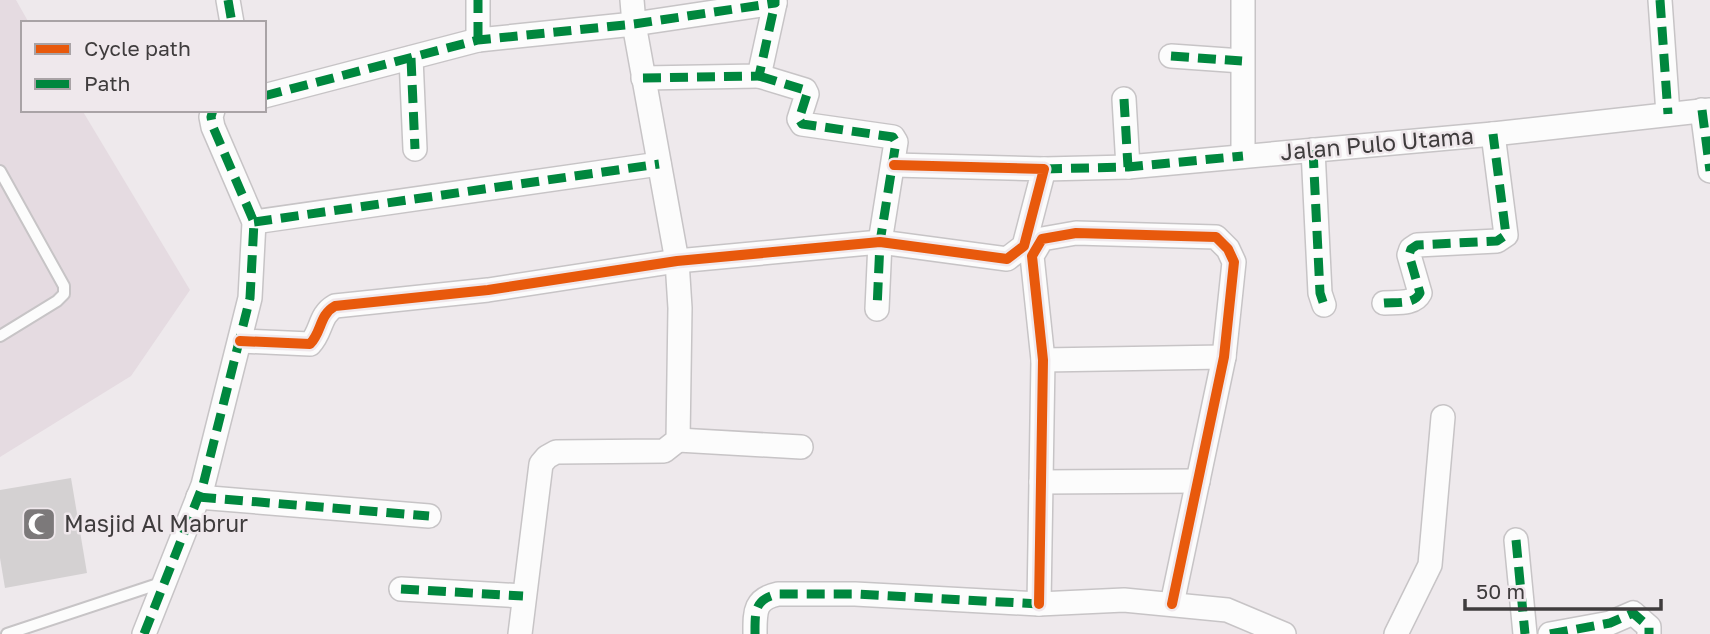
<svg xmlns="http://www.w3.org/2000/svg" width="1710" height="634" viewBox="0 0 1710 634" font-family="'Golos Text',sans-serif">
	<rect width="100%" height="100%" fill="#eee9ec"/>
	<path fill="#e5dbe1" d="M0 0H16L29 23H23V110H82L190 290 131 376 0 457Z"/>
	<path fill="#d4d1d2" d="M71 478 87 573 5 588 0 558V490Z"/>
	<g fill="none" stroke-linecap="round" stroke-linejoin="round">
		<g stroke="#c7c4c6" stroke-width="14">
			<g id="service">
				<path d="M0 171 64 286V294L57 301 0 336"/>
				<path d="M7 634 164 582"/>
			</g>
		</g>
		<g stroke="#c7c4c6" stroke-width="26">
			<g id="minor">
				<path d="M228 0 232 23"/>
				<path d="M1243 0V156"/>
				<path d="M1660 0 1668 114"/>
				<path d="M478 40V0"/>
				<path d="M1171 56 1242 61"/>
				<path d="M411 58 415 149"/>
				<path d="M759 76 805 90 807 94 799 119 802 124 893 137 896 142 880 242 877 309"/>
				<path d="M643 78 759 76 775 3"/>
				<path d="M264 96 478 40 634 24 775 3V0"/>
				<path d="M1124 99 1128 167"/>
				<path d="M1702 110 1710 171"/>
				<path d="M1313 150 1320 293 1324 305"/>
				<path d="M1044 169 1128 167 1493 134 1710 110"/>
				<path d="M254 222 659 164"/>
				<path d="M1384 303C1396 302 1414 305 1420 293L1409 255 1411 249 1417 245 1497 241 1506 235 1493 134"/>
				<path d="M240 341 310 344C322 332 319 315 335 306L488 290 677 261 880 242 1007 259 1024 246 1044 169 894 165"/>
				<path d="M1043 360 1224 357"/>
				<path d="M678 440 801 447"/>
				<path d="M1041 482 1198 481"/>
				<path d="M198 497 429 516"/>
				<path d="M1516 540 1525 634"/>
				<path d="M401 589 523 596"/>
				<path d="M1039 604 1043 360 1032 256 1042 239 1076 233 1216 237 1228 249 1234 262 1224 357 1172 604"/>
				<path d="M144 634 203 485 250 298 254 222 213 127 211 117 213 110"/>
				<path d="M520 634 541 464 547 457 556 452 664 451 678 440 680 308 677 261 634 24 632 0"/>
				<path d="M755 634C755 612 754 599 778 594H855L1039 604 1124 600 1227 610 1284 634"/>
				<path d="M1396 634 1430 565 1443 417"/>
				<path d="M1550 634 1610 623 1633 613 1649 627V634"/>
			</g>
		</g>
		<use href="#service" stroke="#fcfcfc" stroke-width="10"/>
		<use href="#minor" stroke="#fcfcfc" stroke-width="23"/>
		<g stroke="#00873e" stroke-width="9" stroke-dasharray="18 9" stroke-linecap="butt">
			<path d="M228 0 232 23"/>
			<path d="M1660 0 1668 114"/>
			<path d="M478 40V0"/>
			<path d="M1171 56 1242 61"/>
			<path d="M411 58 415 149"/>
			<path d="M759 76 805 90 807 94 799 119 802 124 893 137 896 142 880 242 877 309"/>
			<path d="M643 78 759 76 775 3"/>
			<path d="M264 96 478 40 634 24 775 3V0"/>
			<path d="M1124 99 1128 167"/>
			<path d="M1702 110 1710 171"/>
			<path d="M1313 150 1320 293 1324 305"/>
			<path d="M1044 169 1128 167 1243 156"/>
			<path d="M254 222 659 164"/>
			<path d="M1384 303C1396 302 1414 305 1420 293L1409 255 1411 249 1417 245 1497 241 1506 235 1493 134"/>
			<path d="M198 497 429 516"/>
			<path d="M1516 540 1525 634"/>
			<path d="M401 589 523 596"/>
			<path d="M144 634 203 485 250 298 254 222 213 127 211 117 213 110"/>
			<path d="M755 634C755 612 754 599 778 594H855L1039 604"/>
			<path d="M1550 634 1610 623 1633 613 1649 627V634"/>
		</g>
		<g stroke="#efe8ec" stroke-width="15">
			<g id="cycleway">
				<path d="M240 341 310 344C322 332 319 315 335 306L488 290 677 261 880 242 1007 259 1024 246 1044 169 894 165"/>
				<path d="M1039 604 1043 360 1032 256 1042 239 1076 233 1216 237 1228 249 1234 262 1224 357 1172 604"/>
			</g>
		</g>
		<use href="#cycleway" stroke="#e8590c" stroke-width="10"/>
	</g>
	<defs>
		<g id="mosque-square" transform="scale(1.75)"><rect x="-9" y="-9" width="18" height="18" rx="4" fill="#7c797a" stroke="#efe8ec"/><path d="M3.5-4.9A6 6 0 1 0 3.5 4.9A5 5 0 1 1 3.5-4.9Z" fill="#fff"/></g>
	</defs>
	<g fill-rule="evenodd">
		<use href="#mosque-square" x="39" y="524"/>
	</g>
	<g text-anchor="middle" stroke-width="5" stroke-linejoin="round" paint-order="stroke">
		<g font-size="23" fill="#3f3c3d" stroke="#efe8ec">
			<text transform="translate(1377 144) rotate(-5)" y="8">Jalan Pulo Utama</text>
		</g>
		<g font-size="23" fill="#3f3c3d" stroke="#efe8ec" text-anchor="start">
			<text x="64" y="532">Masjid Al Mabrur</text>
		</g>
	</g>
	<rect x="21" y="21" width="245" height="91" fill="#efe8ec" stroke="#a9a3a6" stroke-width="2"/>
	<rect x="35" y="44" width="35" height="10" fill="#e8590c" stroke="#a9a3a6" stroke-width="2"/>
	<text x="84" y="56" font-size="21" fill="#3f3c3d">Cycle path</text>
	<rect x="35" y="79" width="35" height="10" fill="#00873e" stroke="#a9a3a6" stroke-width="2"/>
	<text x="84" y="91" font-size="21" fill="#3f3c3d">Path</text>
	<path d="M1465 599v10h196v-10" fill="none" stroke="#3f3c3d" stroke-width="3.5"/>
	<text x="1476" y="599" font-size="21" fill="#3f3c3d" stroke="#efe8ec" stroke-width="5" paint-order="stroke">50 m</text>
</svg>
